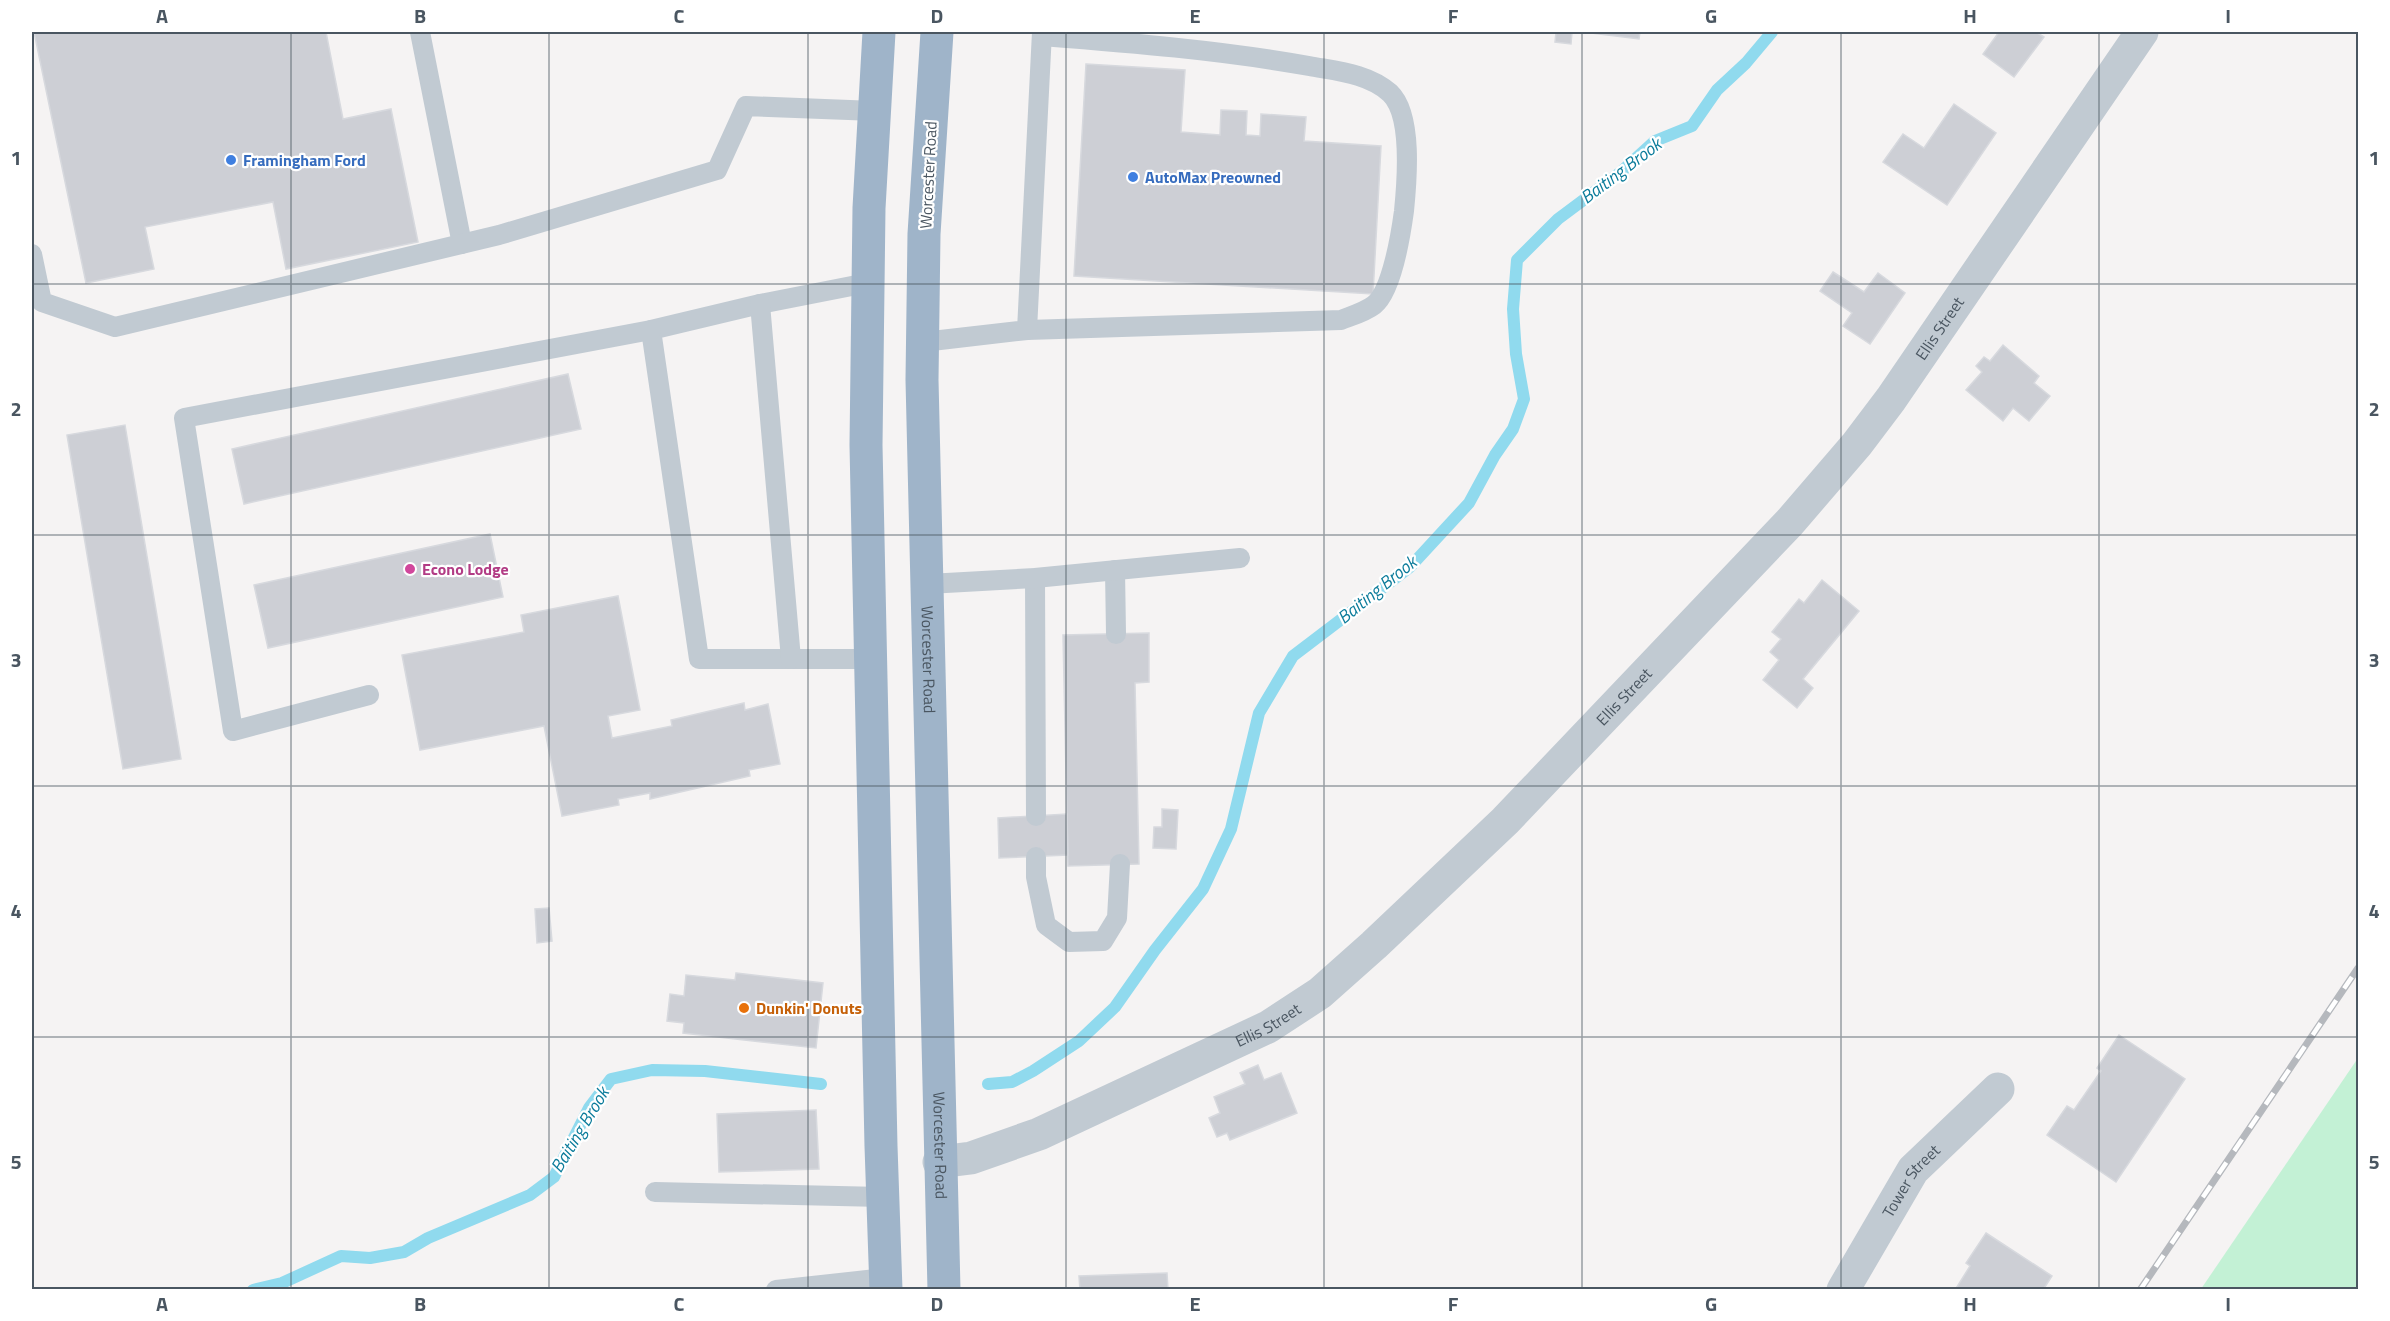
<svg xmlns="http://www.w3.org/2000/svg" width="2390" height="1321" viewBox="0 0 2390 1321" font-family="'Titillium Web',sans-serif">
	<rect width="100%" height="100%" fill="#f5f3f3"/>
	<path fill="#c3f1d5" d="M2358 1058V1289H2201Z"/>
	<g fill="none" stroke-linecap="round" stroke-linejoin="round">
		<g stroke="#90daee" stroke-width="12">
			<path d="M988 1084 1012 1082 1033 1071 1079 1041 1115 1007 1155 950 1203 889 1231 829 1259 713 1293 656 1410 567 1469 503 1495 455 1513 429 1524 399 1516 354 1513 309 1517 260 1558 219 1621 172 1655 141 1692 126 1717 90 1746 63 1772 32"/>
			<path d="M253 1290 282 1283 341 1256 370 1258 404 1252 428 1238 530 1195 554 1177 589 1108 611 1079 652 1070 705 1071 821 1084"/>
		</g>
	</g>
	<g fill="#cdcfd5" stroke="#d7d9de" stroke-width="1.5">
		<path d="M34 32H326L343 119 391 109 418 242 286 269 273 202 145 227 154 269 86 283Z"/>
		<path d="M1556 32H1572L1571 44 1555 42Z"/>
		<path d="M1583 32H1640L1639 39Z"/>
		<path d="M1999 32H2036L2044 37 2014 77 1983 54Z"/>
		<path d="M1086 64 1185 70 1181 132 1220 135 1221 110 1247 111 1246 135 1260 136 1261 114 1306 117 1304 141 1381 146 1373 294 1074 276Z"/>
		<path d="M1954 104 1996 133 1947 205 1883 162 1903 134 1924 148Z"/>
		<path d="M1833 272 1864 292 1878 273 1905 293 1870 344 1843 326 1852 313 1820 291Z"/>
		<path d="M2003 345 2039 376 2034 383 2050 396 2029 421 2013 408 2003 421 1966 390 1982 372 1976 366 1984 357 1990 361Z"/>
		<path d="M568 374 581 429 244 504 232 449Z"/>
		<path d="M125 425 181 759 123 769 67 435Z"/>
		<path d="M490 534 503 597 268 648 254 585Z"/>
		<path d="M1822 580 1859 611 1803 679 1813 688 1797 708 1763 680 1779 660 1770 652 1781 639 1772 632 1799 599 1804 603Z"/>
		<path d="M618 596 640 710 608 716 612 738 672 726 671 720 744 703 745 710 768 704 780 764 749 770 750 776 650 799V793L618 799 619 805 562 816 544 726 420 750 402 655 524 632 521 615Z"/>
		<path d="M1149 633V682L1135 683 1139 864 1068 866 1063 635Z"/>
		<path d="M1162 809 1178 810 1176 849 1153 848 1154 827H1162Z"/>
		<path d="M1067 814 1068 855 999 858 998 818Z"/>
		<path d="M549 908 552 941 537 943 535 909Z"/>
		<path d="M736 973 823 983 816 1048 683 1033 684 1023 667 1021 670 994 684 996 686 975 735 980Z"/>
		<path d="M2119 1035 2185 1079 2116 1182 2047 1135 2067 1106 2074 1110 2101 1071 2097 1068Z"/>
		<path d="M1258 1065 1264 1080 1281 1073 1297 1113 1230 1140 1227 1133 1217 1137 1209 1118 1220 1113 1214 1097 1245 1084 1240 1073Z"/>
		<path d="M816 1110 819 1169 719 1172 717 1114Z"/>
		<path d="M1986 1233 2052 1276 2043 1290H1955L1970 1266 1966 1263Z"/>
		<path d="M1167 1273 1168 1290H1080L1079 1276Z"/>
	</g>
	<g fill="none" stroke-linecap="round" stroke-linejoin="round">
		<g stroke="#c1cad2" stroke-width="20">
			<path d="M420 32 462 244"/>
			<path d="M32 254 42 302 115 327 499 235 717 170 746 106 875 111"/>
			<path d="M867 283 760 304 651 330 699 659H870"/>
			<path d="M760 304 791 659"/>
			<path d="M1027 330 1341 320C1351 316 1365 312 1374 305 1392 291 1401 233 1404 211 1407 181 1413 115 1390 93 1368 73 1335 71 1309 66 1220 50 1131 43 1042 36"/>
			<path d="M923 342 1027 330 1042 32"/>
			<path d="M1115 570 1116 634"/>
			<path d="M1035 578 1036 816"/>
			<path d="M928 584 1035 578 1240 558"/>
			<path d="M369 695 233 731 184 418 651 330"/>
			<path d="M1036 857V877L1046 925 1069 942 1103 941 1117 918 1120 864"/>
			<path d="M655 1192 882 1197"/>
			<path d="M776 1290 885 1278"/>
		</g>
		<g stroke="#c1cad2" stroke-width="33">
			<path id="s1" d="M939 1162 971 1158 1039 1134 1268 1027 1320 993 1374 945 1505 821 1790 522 1857 444 1891 399 2142 32"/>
			<path id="s2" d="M1843 1290 1913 1170 1998 1089"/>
		</g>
		<g stroke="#9fb4c9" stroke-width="33">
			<path d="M879 32 869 208 866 445 881 1146 886 1290"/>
			<path id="s3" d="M937 32 924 234 922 380 944 1290"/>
		</g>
		<g stroke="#b5b8bd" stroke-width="7">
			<path id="rail" d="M2140 1290 2358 968"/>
		</g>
		<use href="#rail" stroke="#fff" stroke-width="4.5" stroke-dasharray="14" stroke-linecap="butt"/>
	</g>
	<path fill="none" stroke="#4a5661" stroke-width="1.5" stroke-opacity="0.55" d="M291 32V1290M549 32V1290M808 32V1290M1066 32V1290M1324 32V1290M1582 32V1290M1841 32V1290M2099 32V1290M32 284H2358M32 535H2358M32 786H2358M32 1037H2358"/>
	<g fill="#3f7fe0" stroke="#fff" stroke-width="2">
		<circle cx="231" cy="160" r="6"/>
		<circle cx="1133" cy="177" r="6"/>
	</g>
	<circle fill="#d1479c" stroke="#fff" stroke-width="2" cx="410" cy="569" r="6"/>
	<circle fill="#e8710a" stroke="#fff" stroke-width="2" cx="744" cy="1008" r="6"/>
	<g text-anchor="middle" stroke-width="4.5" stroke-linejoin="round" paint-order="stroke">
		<g font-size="16" font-weight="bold" fill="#366cbe" stroke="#fff" text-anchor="start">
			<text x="243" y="166">Framingham Ford</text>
			<text x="1145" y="183">AutoMax Preowned</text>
		</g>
		<g font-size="16" fill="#4a5661" stroke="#fff">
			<text transform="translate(928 175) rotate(-87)" y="6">Worcester Road</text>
			<text dy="6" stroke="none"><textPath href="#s1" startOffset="1330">Ellis Street</textPath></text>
			<text dy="6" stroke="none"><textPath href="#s3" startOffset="628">Worcester Road</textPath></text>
			<text dy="6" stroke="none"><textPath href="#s1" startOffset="844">Ellis Street</textPath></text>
			<text dy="6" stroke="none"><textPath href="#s1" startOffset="358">Ellis Street</textPath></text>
			<text dy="6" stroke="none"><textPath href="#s3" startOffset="1114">Worcester Road</textPath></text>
			<text dy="6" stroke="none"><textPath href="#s2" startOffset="129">Tower Street</textPath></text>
		</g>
		<g font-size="16" font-weight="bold" fill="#b23c85" stroke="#fff" text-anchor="start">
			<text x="422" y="575">Econo Lodge</text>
		</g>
		<g font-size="16" font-weight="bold" fill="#c56008" stroke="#fff" text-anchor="start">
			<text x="756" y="1014">Dunkin' Donuts</text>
		</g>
		<g font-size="18" font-style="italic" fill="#0c7c9b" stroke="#fff">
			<text transform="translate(1621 171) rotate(-37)" y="6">Baiting Brook</text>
			<text transform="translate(1377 590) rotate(-39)" y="6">Baiting Brook</text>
			<text transform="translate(580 1130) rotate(-59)" y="6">Baiting Brook</text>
		</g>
	</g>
	<rect width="2390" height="1321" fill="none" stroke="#ffffff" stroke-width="66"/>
	<rect x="33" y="33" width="2324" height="1255" fill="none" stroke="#4a5661" stroke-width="2"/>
	<g font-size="20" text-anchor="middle" font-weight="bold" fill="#4a5661">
		<text x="162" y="23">A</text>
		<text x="420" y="23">B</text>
		<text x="679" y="23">C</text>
		<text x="937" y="23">D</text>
		<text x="1195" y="23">E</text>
		<text x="1453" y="23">F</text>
		<text x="1711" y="23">G</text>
		<text x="1970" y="23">H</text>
		<text x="2228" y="23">I</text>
		<text x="16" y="165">1</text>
		<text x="2374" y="165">1</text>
		<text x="16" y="416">2</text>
		<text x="2374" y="416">2</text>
		<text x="16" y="667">3</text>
		<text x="2374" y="667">3</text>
		<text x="16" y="918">4</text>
		<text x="2374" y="918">4</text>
		<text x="16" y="1169">5</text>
		<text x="2374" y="1169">5</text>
		<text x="162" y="1311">A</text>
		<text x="420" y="1311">B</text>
		<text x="679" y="1311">C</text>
		<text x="937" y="1311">D</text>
		<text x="1195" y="1311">E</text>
		<text x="1453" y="1311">F</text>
		<text x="1711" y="1311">G</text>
		<text x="1970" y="1311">H</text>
		<text x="2228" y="1311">I</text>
	</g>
</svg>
